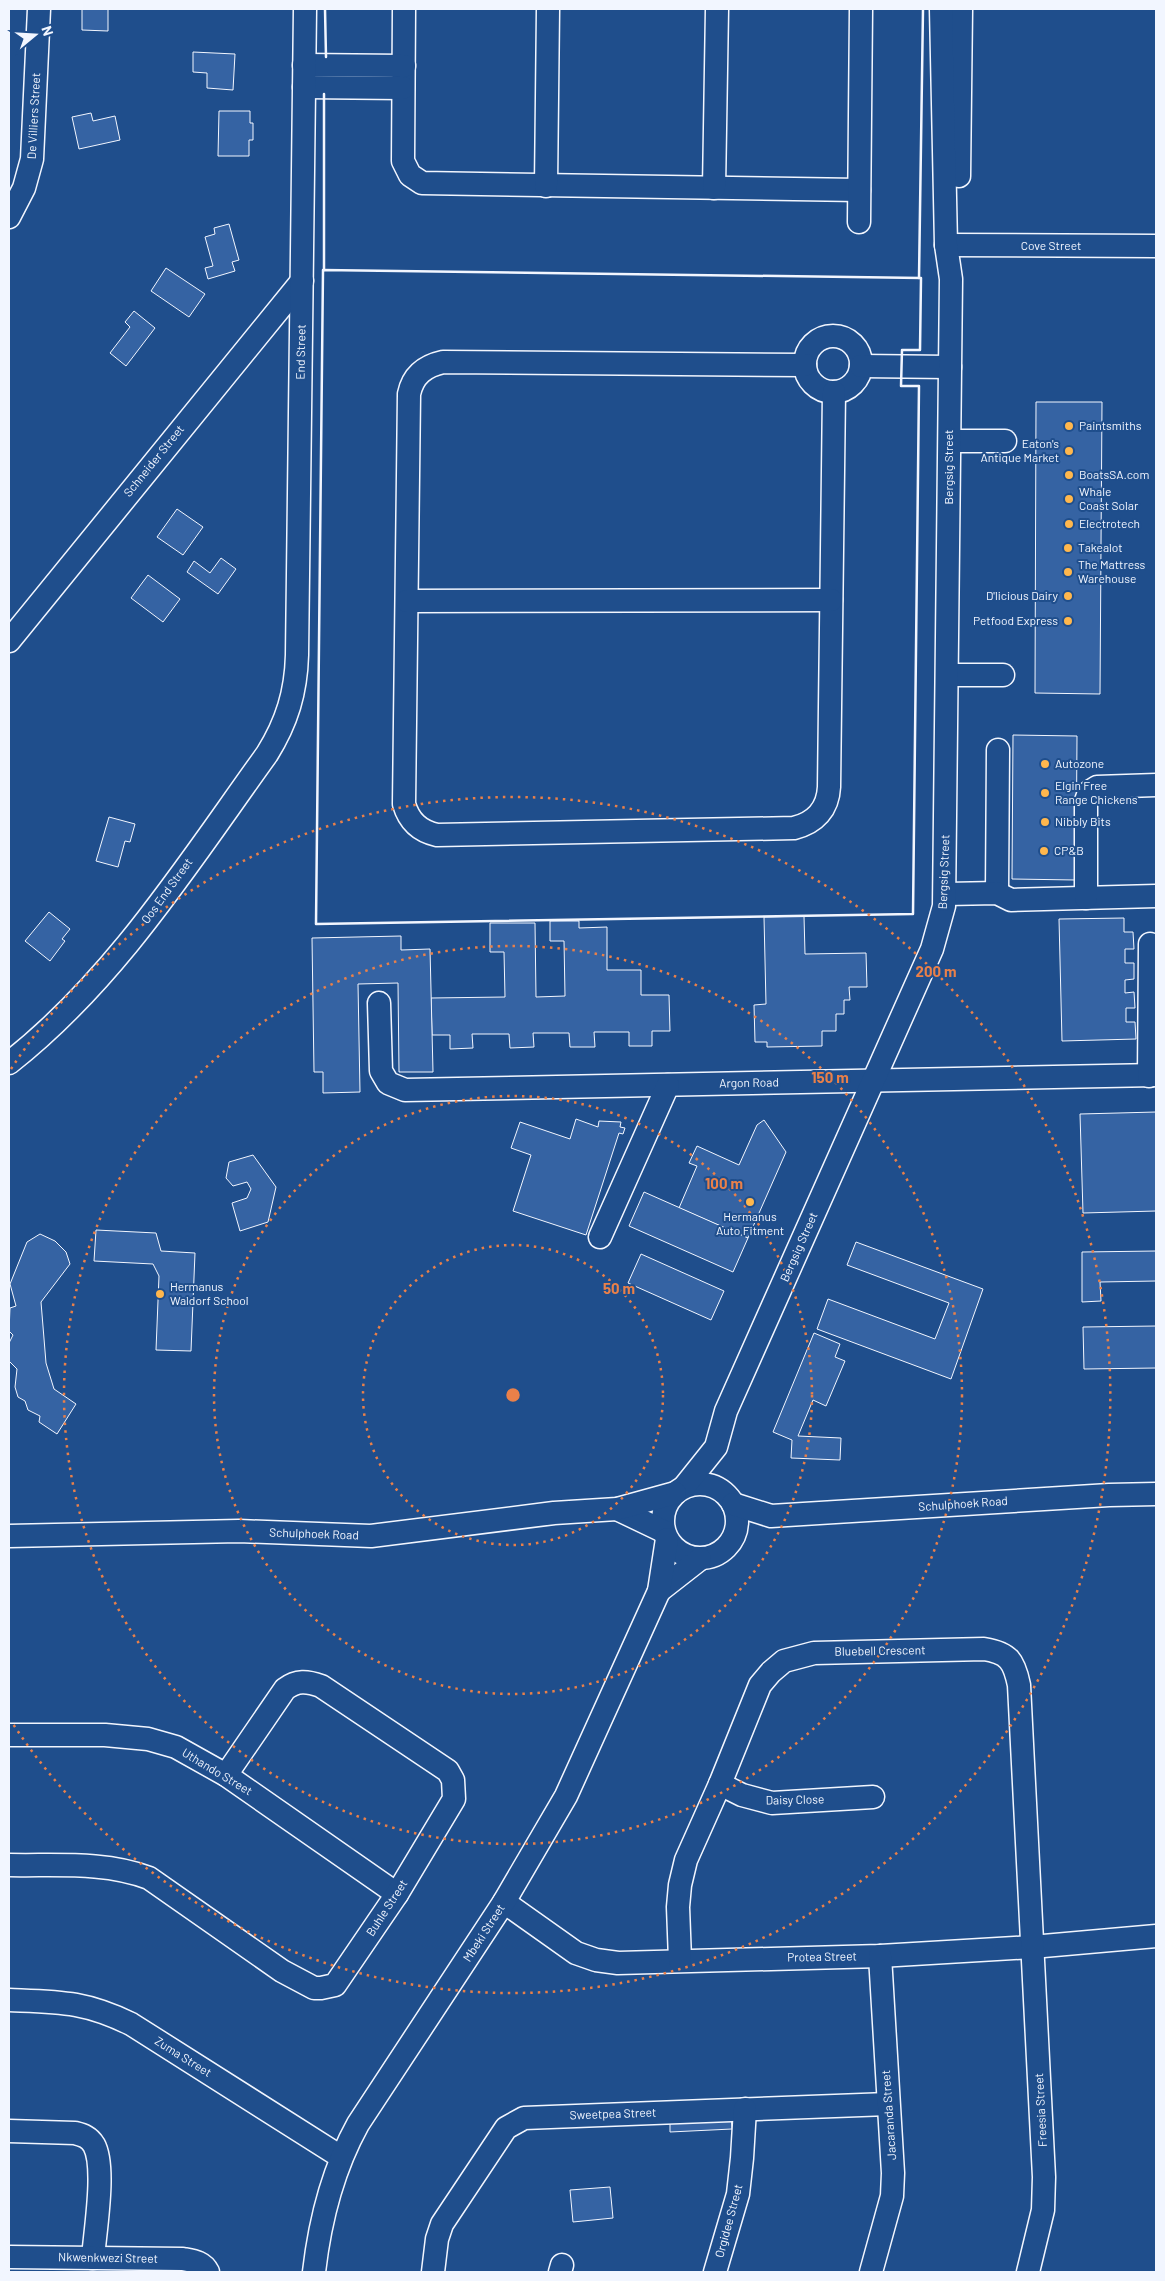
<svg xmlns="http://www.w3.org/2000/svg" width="1165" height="2281" viewBox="0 0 1165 2281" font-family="Barlow,sans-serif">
	<rect width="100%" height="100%" fill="#1f4e8c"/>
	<g fill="#3563a3" stroke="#f2f6ff">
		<path d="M82 9H108V31L82 30Z"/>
		<path d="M193 52 235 54 233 90 207 88V73L193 72Z"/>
		<path d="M219 111H250V123H253V140H249V156H218Z"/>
		<path d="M91 113 93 121 115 116 120 140 79 149 72 117Z"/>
		<path d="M229 224 239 260 232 262 235 271 208 279 205 268 213 266 205 237 215 234 214 228Z"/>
		<path d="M166 268 205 294 189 317 151 291Z"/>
		<path d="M134 311 155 328 126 366 110 353 130 327 125 322Z"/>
		<path d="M1036 402H1102L1100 694 1035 693Z"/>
		<path d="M177 509 203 527 183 555 157 537Z"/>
		<path d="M221 558 236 569 218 594 187 572 194 561 210 573Z"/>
		<path d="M148 575 180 599 163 622 131 598Z"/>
		<path d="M1013 735 1077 736 1076 880 1012 879Z"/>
		<path d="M109 817 135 824 130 842 125 841 118 867 96 861Z"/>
		<path d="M49 912 70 929 62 939 65 941 50 961 25 941Z"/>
		<path d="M804 916 805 954 866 953 867 987H849L850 1000H844V1014H836V1031H822V1046L767 1047V1042H755L754 1005 766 1004 764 917Z"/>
		<path d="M1124 918V932H1133L1134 949H1125V963H1134V979L1125 980V993L1134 992 1135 1008H1126V1022H1135L1136 1039 1062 1041 1059 919Z"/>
		<path d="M550 921H579V928L607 927V970H641V995H669L670 1031H652V1046H629V1032H594L595 1047H570L569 1033H533L534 1047 510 1048 509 1034H472L473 1048 450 1049V1035H432L431 998 505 997 504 952H490V923H535L536 997 565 996 564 941H550Z"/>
		<path d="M401 936V950L430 949 433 1072H399L398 983 358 984 360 1092 323 1093V1072H314L312 938Z"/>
		<path d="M1156 1112V1211L1083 1213 1080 1114Z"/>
		<path d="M576 1119 598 1127 599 1121 621 1122 620 1127 625 1128 623 1134 619 1133 586 1235 513 1211 531 1155 511 1148 520 1122 570 1139Z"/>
		<path d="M764 1120 786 1152 748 1238 679 1208 697 1166 689 1163 697 1146 739 1165 757 1125Z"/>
		<path d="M253 1155 276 1187 268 1222 240 1231 232 1203 247 1198 251 1189 247 1182 233 1186 226 1178 229 1162Z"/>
		<path d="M644 1192 748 1238 733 1272 629 1226Z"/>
		<path d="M96 1230 156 1233 161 1251 195 1253 191 1351 156 1350 159 1276 153 1264 94 1261Z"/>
		<path d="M40 1234 55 1241 66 1252 70 1264 41 1302 46 1363 54 1389 76 1404 57 1434 39 1422 40 1416 28 1410 25 1401 18 1397 15 1387 17 1369 9 1361V1343L13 1335 9 1331 10 1308 16 1306 10 1284 27 1242Z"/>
		<path d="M856 1242 983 1289 951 1379 817 1329 828 1299 935 1339 949 1303 847 1265Z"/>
		<path d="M1156 1251V1281L1100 1282 1101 1301 1082 1302V1252Z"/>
		<path d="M641 1254 724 1291 711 1320 628 1283Z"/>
		<path d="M1156 1326V1368L1084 1369 1083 1327Z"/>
		<path d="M814 1333 840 1344 835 1357 845 1361 826 1406 813 1400 798 1436 841 1438 840 1460 791 1458 792 1440 773 1432Z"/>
		<path d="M731 2115 732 2129 670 2132V2117Z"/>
		<path d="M610 2187 613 2218 573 2222 570 2190Z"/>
	</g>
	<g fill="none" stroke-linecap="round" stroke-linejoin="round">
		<g stroke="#f2f6ff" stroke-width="25">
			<g id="minor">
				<path d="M404 9 403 161 410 175 422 183 859 190"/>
				<path d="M304 65 404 66"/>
				<path d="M304 87 403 88"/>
				<path d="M959 176 961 9"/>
				<path d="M546 186 548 9"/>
				<path d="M714 188 717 9"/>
				<path d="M9 217 24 188 32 159 39 9"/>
				<path d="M859 222 861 9"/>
				<path d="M946 245 1156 246"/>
				<circle cx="833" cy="364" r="28"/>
				<path d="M805 365 443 362C425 366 413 375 409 394L404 804C409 821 419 831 437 835L794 828C815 823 828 809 829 787L834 392"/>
				<path d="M861 366 950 367"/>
				<path d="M950 441H1005"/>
				<path d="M407 601 831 600"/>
				<path d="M9 641 302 281"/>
				<path d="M948 675H1003"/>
				<path d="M997 893 998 750"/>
				<path d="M946 894 997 893 1011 900 1156 896"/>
				<path d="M1086 898V801L1089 792 1097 787 1156 785"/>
				<path d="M379 1003 381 1071 388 1083 405 1090 1156 1075"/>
				<path d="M9 1063C115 980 189 862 267 754 287 722 296 692 297 655L305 9"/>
				<path d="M1149 1076 1150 944"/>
				<path d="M600 1237 668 1085"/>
				<circle cx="700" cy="1521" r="37"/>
				<path d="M684 1487 716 1447 726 1411 932 949 944 906 951 279 946 245 941 9"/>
				<path d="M733 1504 771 1516 1109 1495 1156 1494"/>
				<path d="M617 1509 663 1531"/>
				<path d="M9 1536 239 1531 371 1536 554 1513 617 1509 675 1493"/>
				<path d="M659 1591 700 1559"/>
				<path d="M9 1735H105L148 1739 176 1747 226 1775 397 1894"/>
				<path d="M720 1784 742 1795 772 1803 873 1797"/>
				<path d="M9 1865C55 1866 105 1861 149 1878L282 1971 314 1988H321L335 1985 397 1894 454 1799 453 1780 448 1771 321 1686C307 1681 297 1680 285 1689L226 1775"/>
				<path d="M504 1902 576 1953 596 1960 618 1963 880 1956 1032 1947 1156 1936"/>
				<path d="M680 1960 678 1907 680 1885 686 1860 720 1784 760 1685 771 1672 784 1661 814 1653 984 1649C1009 1653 1014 1661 1019 1685L1044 2177 1043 2210 1028 2272"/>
				<path d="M9 2000C59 2002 84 2001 131 2024L341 2157"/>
				<path d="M9 2131 75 2133C83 2135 89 2137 94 2145 106 2167 95 2231 93 2258"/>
				<path d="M9 2257 183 2259C194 2261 203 2262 208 2272"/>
				<path d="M314 2272C320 2220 332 2171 358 2124L504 1902 566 1796 659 1591 667 1539"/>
				<path d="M433 2272 437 2239 442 2224 506 2128 524 2118 888 2104"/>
				<path d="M560 2272 562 2265"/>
				<path d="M715 2272 738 2194 742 2158 745 2109"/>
				<path d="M871 2272 892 2196 893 2173 880 1956"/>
			</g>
		</g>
		<use href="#minor" stroke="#1f4e8c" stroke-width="22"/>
		<g stroke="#f2f6ff" stroke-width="2.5">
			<path d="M325 9 326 57"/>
			<path d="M323 270 921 278 920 350H902L901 386H919L913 914 316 924Z"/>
			<path d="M324 270V94"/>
			<path d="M919 278 923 9"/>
		</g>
	</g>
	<g fill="none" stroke="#ea8049" stroke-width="2.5" stroke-dasharray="2.5 5">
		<circle cx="513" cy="1395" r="150"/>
		<circle cx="513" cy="1395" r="299"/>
		<circle cx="513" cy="1395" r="449"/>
		<path d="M11 1069A598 598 0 1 1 11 1721"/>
	</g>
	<g fill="#ffb74d" stroke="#1f4e8c" stroke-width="2">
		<circle cx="1069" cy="426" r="5"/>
		<circle cx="1069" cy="451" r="5"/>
		<circle cx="1069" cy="475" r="5"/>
		<circle cx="1069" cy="499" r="5"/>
		<circle cx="1069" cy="524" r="5"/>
		<circle cx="1068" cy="548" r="5"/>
		<circle cx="1068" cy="572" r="5"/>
		<circle cx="1068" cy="596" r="5"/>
		<circle cx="1068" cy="621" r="5"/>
		<circle cx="1045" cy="764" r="5"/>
		<circle cx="1045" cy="793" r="5"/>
		<circle cx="1045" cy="822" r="5"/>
		<circle cx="1044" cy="851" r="5"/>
		<circle cx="750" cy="1202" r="5"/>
		<circle cx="160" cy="1294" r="5"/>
	</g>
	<g text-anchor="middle" stroke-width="4" stroke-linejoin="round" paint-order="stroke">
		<g font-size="12" fill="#f2f6ff" stroke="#1f4e8c">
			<text transform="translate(34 116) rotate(-87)" y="4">De Villiers Street</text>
			<text x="1051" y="250">Cove Street</text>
			<text transform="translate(301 352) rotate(-89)" y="4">End Street</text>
			<text transform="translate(154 461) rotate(-51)" y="4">Schneider Street</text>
			<text transform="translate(949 467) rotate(-90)" y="4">Bergsig Street</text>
			<text transform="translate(944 872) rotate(-88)" y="4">Bergsig Street</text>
			<text transform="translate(167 891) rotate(-54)" y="4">Oos End Street</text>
			<text transform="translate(749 1083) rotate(-1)" y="4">Argon Road</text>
			<text transform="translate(799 1247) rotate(-66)" y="4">Bergsig Street</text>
			<text transform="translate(963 1504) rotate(-4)" y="4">Schulphoek Road</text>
			<text transform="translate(314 1534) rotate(2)" y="4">Schulphoek Road</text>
			<text transform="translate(880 1651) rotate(-1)" y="4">Bluebell Crescent</text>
			<text transform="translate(217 1772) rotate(31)" y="4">Uthando Street</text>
			<text transform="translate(795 1800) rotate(-1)" y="4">Daisy Close</text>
			<text transform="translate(387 1908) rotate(-57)" y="4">Buhle Street</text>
			<text transform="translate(484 1933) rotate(-57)" y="4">Mbeki Street</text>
			<text transform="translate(822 1957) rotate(-1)" y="4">Protea Street</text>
			<text transform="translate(183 2057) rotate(32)" y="4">Zuma Street</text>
			<text transform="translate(1041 2110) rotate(-93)" y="4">Freesia Street</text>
			<text transform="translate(613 2114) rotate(-2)" y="4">Sweetpea Street</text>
			<text transform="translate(889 2115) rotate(-94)" y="4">Jacaranda Street</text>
			<text transform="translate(729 2221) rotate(-75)" y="4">Orgidee Street</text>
			<text transform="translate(108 2258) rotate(1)" y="4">Nkwenkwezi Street</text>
		</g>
		<g font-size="12" fill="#f2f6ff" stroke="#1f4e8c" text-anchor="start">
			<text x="1079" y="430">Paintsmiths</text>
			<text x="1059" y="448" text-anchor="end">Eaton's<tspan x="1059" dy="14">Antique Market</tspan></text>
			<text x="1079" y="479">BoatsSA.com</text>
			<text x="1079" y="496">Whale<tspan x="1079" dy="14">Coast Solar</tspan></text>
			<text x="1079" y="528">Electrotech</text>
			<text x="1078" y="552">Takealot</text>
			<text x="1078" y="569">The Mattress<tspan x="1078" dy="14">Warehouse</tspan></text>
			<text x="1058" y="600" text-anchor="end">D'licious Dairy</text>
			<text x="1058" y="625" text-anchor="end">Petfood Express</text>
			<text x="1055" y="768">Autozone</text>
			<text x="1055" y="790">Elgin Free<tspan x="1055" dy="14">Range Chickens</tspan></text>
			<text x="1055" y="826">Nibbly Bits</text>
			<text x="1054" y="855">CP&amp;B</text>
			<text x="750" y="1221" text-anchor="middle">Hermanus<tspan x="750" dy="14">Auto Fitment</tspan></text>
			<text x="170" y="1291">Hermanus<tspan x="170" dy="14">Waldorf School</tspan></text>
		</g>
	</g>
	<circle cx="513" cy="1395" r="8" fill="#ea8049" stroke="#1f4e8c" stroke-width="2.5"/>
	<g font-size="15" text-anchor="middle" font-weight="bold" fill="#ea8049" stroke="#1f4e8c" stroke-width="4" stroke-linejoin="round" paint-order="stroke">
		<text x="936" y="977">200 m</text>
		<text x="830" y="1083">150 m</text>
		<text x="724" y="1189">100 m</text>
		<text x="619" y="1294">50 m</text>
	</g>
	<rect width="1165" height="2281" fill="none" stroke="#f2f6ff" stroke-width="20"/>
	<g transform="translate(35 35) rotate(72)" stroke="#1f4e8c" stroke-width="4" paint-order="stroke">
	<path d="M0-4L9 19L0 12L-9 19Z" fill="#f2f6ff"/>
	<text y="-8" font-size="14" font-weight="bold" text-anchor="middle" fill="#f2f6ff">N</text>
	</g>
</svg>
